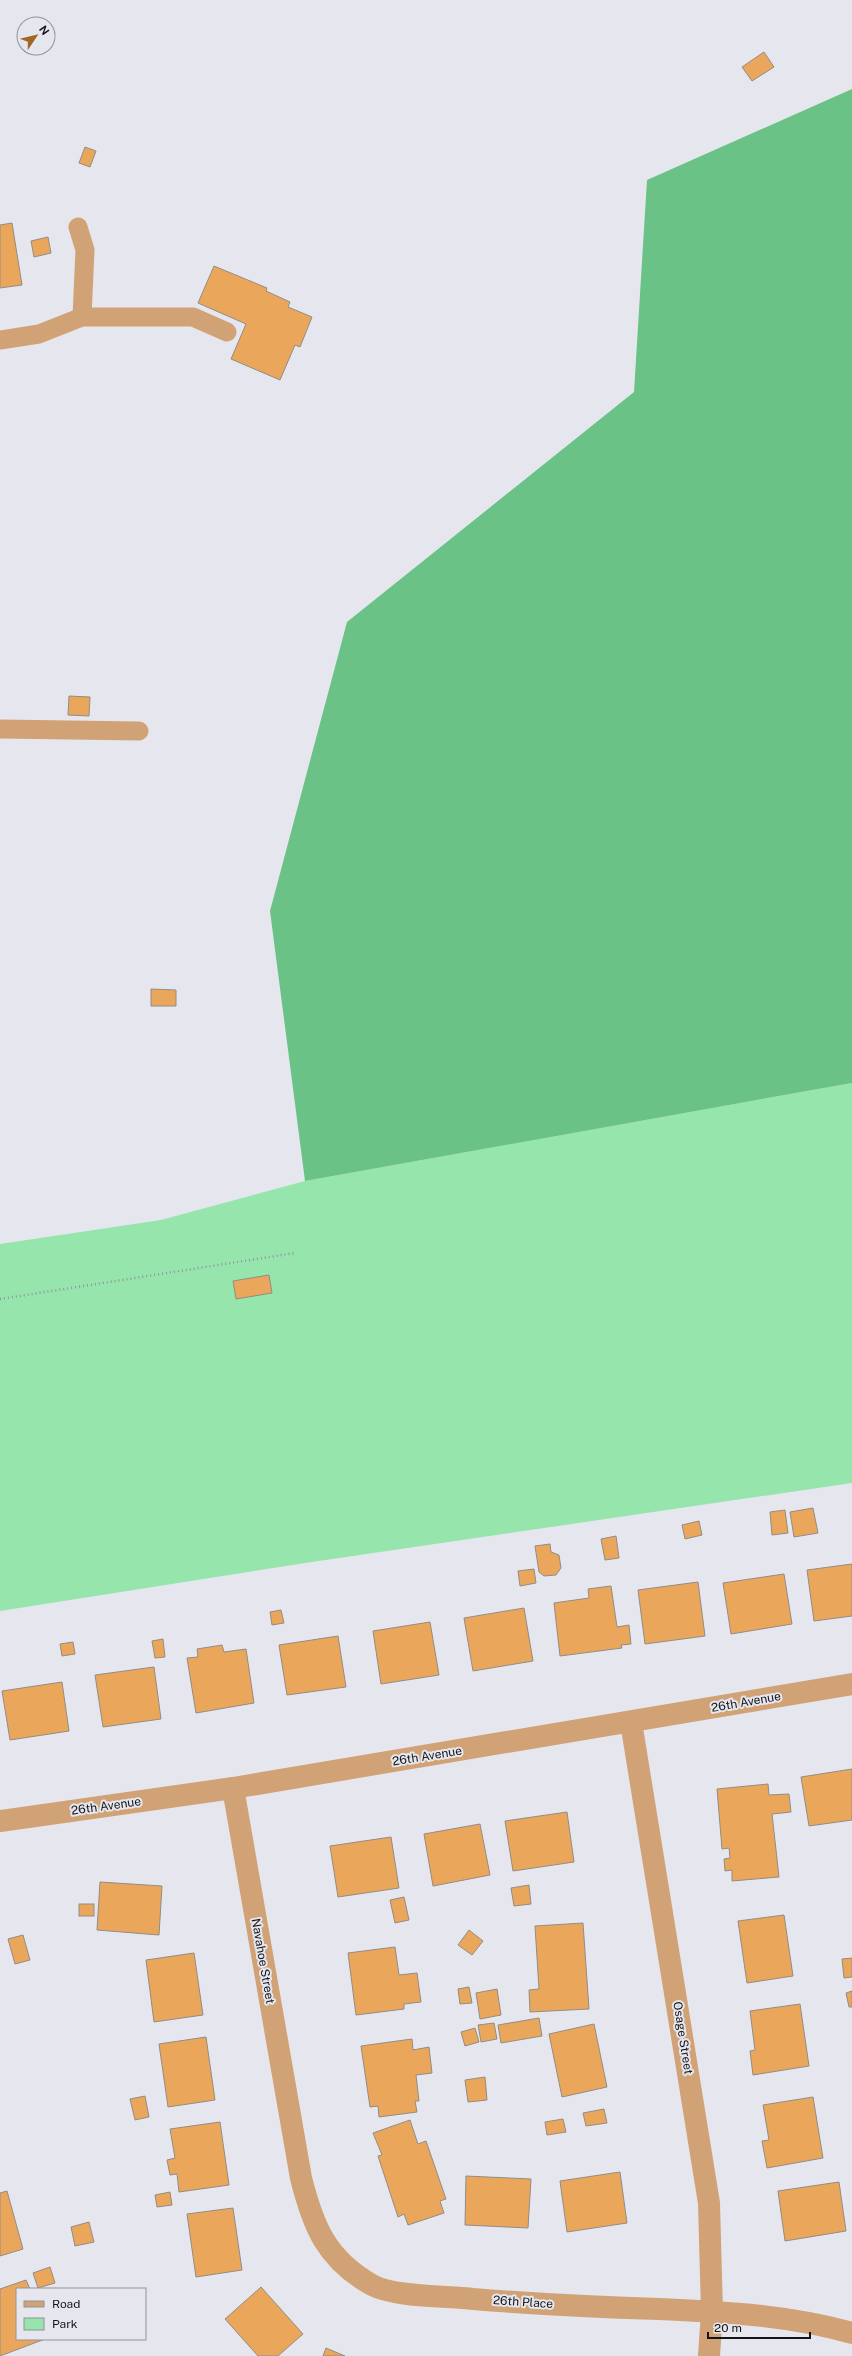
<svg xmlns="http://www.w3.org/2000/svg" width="852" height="2356" viewBox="0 0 852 2356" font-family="'Public Sans',sans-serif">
	<rect width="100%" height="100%" fill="#e6e7ee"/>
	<path fill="#95e5ad" d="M852 1083V1483L305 1563 0 1611V1244L161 1220 305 1181Z"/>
	<path fill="#6ac287" d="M852 89V1083L305 1181 270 911 347 622 634 392 647 180Z"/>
	<g fill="#eaa75c" stroke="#918c86">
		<path d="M764 52 774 67 752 81 742 67Z"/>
		<path d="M85 147 96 151 90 167 79 163Z"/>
		<path d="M12 223 22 285 0 288V225Z"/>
		<path d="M48 237 51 253 34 257 31 241Z"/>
		<path d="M214 266 267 288 266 291 290 302 288 307 312 317 300 347 295 345 280 380 231 359 246 324 198 303Z"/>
		<path d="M69 696 90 697 89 716 68 715Z"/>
		<path d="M151 989 176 990V1006H151Z"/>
		<path d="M269 1275 272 1293 236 1299 233 1281Z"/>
		<path d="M813 1508 818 1533 794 1537 790 1512Z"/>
		<path d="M785 1510 788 1533 772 1535 770 1512Z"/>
		<path d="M699 1521 702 1535 685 1539 682 1525Z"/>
		<path d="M616 1536 619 1558 605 1560 601 1539Z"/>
		<path d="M550 1544 551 1552 559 1555 561 1568 556 1575 544 1576 539 1572 535 1546Z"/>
		<path d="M852 1564V1616L814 1621 807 1570Z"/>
		<path d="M534 1569 536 1583 520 1586 518 1571Z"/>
		<path d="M784 1574 792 1624 731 1634 723 1583Z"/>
		<path d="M698 1582 705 1636 645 1644 638 1590Z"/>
		<path d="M611 1586 617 1627 629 1625 631 1644 621 1645 622 1648 560 1656 554 1603 589 1598 588 1589Z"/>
		<path d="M524 1608 533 1661 473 1671 464 1618Z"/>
		<path d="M281 1610 284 1623 272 1625 270 1612Z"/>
		<path d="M430 1622 439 1675 381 1684 373 1631Z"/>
		<path d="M338 1636 346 1687 287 1695 279 1645Z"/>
		<path d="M163 1639 165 1657 155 1658 152 1641Z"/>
		<path d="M73 1642 75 1654 62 1656 60 1644Z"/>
		<path d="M222 1645 224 1652 246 1649 254 1703 196 1713 187 1658 198 1657 197 1649Z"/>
		<path d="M154 1667 161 1719 103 1727 95 1675Z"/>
		<path d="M62 1682 69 1731 10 1740 2 1691Z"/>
		<path d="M852 1769V1820L809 1826 801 1777Z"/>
		<path d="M768 1784 769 1795 789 1794 791 1812 772 1814 779 1877 732 1881V1870L725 1871 724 1859 730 1858 729 1848 722 1849 717 1789Z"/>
		<path d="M567 1812 574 1862 513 1871 505 1821Z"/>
		<path d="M480 1824 490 1875 433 1886 424 1834Z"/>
		<path d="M391 1837 399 1888 338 1897 330 1846Z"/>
		<path d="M100 1882 162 1886 159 1935 97 1930Z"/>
		<path d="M529 1885 531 1904 514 1906 511 1888Z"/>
		<path d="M404 1897 409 1920 395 1923 390 1900Z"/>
		<rect x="79" y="1904" width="15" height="12"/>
		<path d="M784 1915 793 1976 747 1983 738 1921Z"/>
		<path d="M583 1923 589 2009 530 2012 529 1990 539 1989 535 1926Z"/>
		<path d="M469 1930 483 1941 472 1955 458 1945Z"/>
		<path d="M23 1935 30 1960 15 1964 8 1939Z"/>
		<path d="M395 1947 399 1975 417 1973 421 2002 404 2004V2009L356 2015 348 1953Z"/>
		<path d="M194 1953 203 2015 154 2022 146 1960Z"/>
		<path d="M852 1958V1977L844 1978 842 1959Z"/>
		<path d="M469 1987 472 2003 460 2004 458 1989Z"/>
		<path d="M497 1989 501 2015 480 2019 476 1993Z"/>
		<path d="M852 1991V2007H849L846 1993Z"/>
		<path d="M800 2004 809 2066 753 2075 750 2051 755 2050 750 2011Z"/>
		<path d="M539 2018 542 2036 501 2043 498 2025Z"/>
		<path d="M494 2023 497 2039 481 2042 478 2025Z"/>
		<path d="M594 2024 607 2087 562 2097 549 2034Z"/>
		<path d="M475 2028 479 2042 465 2046 461 2032Z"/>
		<path d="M206 2037 215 2100 168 2107 159 2044Z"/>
		<path d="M412 2039 413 2050 429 2047 432 2073 416 2075 419 2101H415L417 2112 379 2117 378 2106 370 2107 361 2046Z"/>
		<path d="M485 2077 487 2100 468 2102 465 2080Z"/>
		<path d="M145 2096 149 2117 135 2120 130 2099Z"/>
		<path d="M813 2097 823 2158 767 2168 762 2141 769 2140 763 2105Z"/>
		<path d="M604 2109 607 2123 586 2126 583 2113Z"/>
		<path d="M563 2119 566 2132 547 2135 545 2122Z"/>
		<path d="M410 2120 418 2144 426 2141 446 2199 440 2201 444 2213 408 2225 404 2214 398 2217 378 2156 382 2155 373 2133Z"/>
		<path d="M220 2122 229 2185 179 2192 177 2174 170 2175 167 2160 175 2158 170 2129Z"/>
		<path d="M620 2172 627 2223 567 2232 560 2181Z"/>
		<path d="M466 2176 531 2179 528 2228 465 2225Z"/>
		<path d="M839 2182 846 2231 785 2241 778 2191Z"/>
		<path d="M7 2191 23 2249 0 2256V2193Z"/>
		<path d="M170 2192 172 2205 157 2207 155 2195Z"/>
		<path d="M233 2208 242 2270 196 2277 187 2214Z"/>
		<path d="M89 2222 94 2242 75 2246 71 2227Z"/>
		<path d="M50 2267 55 2283 38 2288 33 2273Z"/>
		<path d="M26 2280 30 2289H17V2339H45L0 2356V2289Z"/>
		<path d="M261 2287 303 2334 278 2356H258L225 2319Z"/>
		<path d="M326 2348 345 2356H323Z"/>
	</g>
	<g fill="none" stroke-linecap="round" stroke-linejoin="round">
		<path stroke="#94949a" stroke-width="2.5" stroke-dasharray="1 3" stroke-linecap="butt" d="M0 1299 295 1253"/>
		<g stroke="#d1a275" stroke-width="19">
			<path d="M78 227 85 250 82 317"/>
			<path d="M0 340 39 334 82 317H193L227 332"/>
			<path d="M0 729 139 731"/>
		</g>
		<g stroke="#d1a275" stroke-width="22">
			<path d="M631 1722 709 2203 712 2312 709 2356"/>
			<path d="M233 1788 301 2178C313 2226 326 2259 372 2285 394 2297 447 2296 473 2299 535 2304 597 2307 659 2309 724 2312 789 2315 852 2333"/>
			<path d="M0 1821 233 1788 852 1684"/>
		</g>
	</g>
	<g text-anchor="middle" stroke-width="4" stroke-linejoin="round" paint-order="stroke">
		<g font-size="12" fill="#151518" stroke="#e6e7ee">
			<text transform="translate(746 1702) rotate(-10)" y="4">26th Avenue</text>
			<text transform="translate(427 1756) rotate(-9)" y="4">26th Avenue</text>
			<text transform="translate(106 1806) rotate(-8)" y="4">26th Avenue</text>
			<text transform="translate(263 1961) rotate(80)" y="4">Navahoe Street</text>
			<text transform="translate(683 2038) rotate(81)" y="4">Osage Street</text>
			<text transform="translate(523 2302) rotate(4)" y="4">26th Place</text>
		</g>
	</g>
	<rect x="16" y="2288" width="130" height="52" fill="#e6e7ee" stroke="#929398"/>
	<rect x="24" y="2301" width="20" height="6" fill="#d1a275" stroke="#929398"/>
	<text x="52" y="2308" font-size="12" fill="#151518">Road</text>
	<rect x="24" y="2318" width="20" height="12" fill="#95e5ad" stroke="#929398"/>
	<text x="52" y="2328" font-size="12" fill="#151518">Park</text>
	<g transform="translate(36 36) rotate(55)"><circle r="19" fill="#e6e7ee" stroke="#929398"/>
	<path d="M0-3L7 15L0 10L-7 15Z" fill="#a16726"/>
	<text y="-6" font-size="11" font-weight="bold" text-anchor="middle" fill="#151518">N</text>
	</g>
	<path d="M708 2332v6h102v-6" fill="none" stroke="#151518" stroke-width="2"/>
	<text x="714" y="2332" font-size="12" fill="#151518" stroke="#e6e7ee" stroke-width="3" paint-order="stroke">20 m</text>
</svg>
